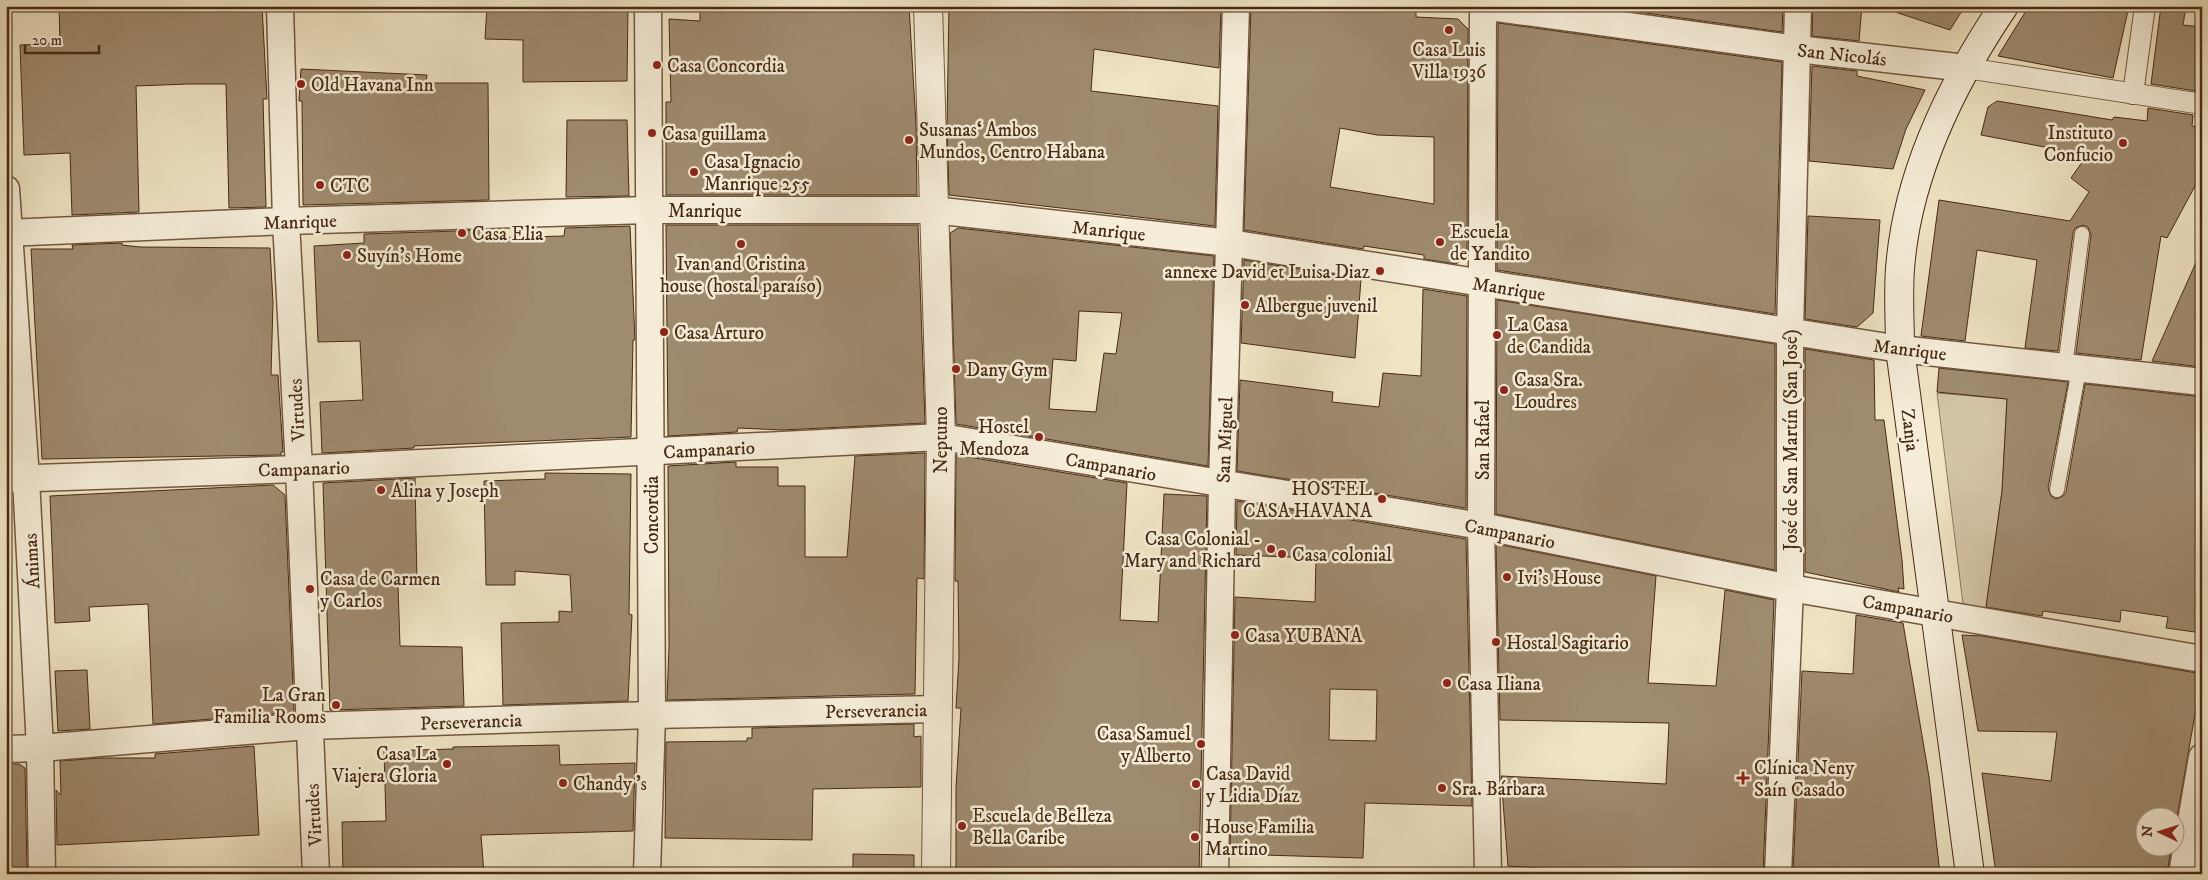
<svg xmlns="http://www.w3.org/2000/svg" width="2208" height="880" viewBox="0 0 2208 880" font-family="'IM FELL DW Pica',serif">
	<rect width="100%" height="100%" fill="#efe4c3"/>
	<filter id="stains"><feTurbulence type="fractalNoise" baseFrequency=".004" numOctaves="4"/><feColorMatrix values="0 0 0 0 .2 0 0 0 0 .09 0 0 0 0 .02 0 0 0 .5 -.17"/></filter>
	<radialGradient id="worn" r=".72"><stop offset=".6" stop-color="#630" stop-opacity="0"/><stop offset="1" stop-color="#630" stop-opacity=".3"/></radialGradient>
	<path fill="#d3c4a5" stroke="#8e775d" d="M1937 393 2007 399 2002 491 1986 608 1963 604Z"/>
	<g fill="#9f8b6f" stroke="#482a15" fill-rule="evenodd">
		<path d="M59 6H262L267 99H263L266 207 229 208 226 84H188L136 86 139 212 72 215 70 153 24 155 20 45 60 43Z"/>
		<path d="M487 6H628L627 81 523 82V40L485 39Z"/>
		<path d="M700 6H909L916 125 917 195H666V102H671L669 19 700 21Z"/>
		<path d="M949 6H1221L1219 68 1094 49 1091 91 1218 106 1215 226 949 195 947 125Z"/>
		<path d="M1251 6H1359L1416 11V17L1458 19 1468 29 1467 256 1456 264 1424 259V255L1364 246 1363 249 1244 230ZM1340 128 1377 135 1434 137V204L1330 187Z"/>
		<path d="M1595 6H1783L1782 32Z"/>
		<path d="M1813 6H1862L1859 41 1812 36Z"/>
		<path d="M1890 6H1965L1950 30 1889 10Z"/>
		<path d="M2029 6H2129L2113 78 1998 56Z"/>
		<path d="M2161 6H2186L2183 25 2202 27 2196 91 2151 84Z"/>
		<path d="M1498 23 1782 62 1775 314 1497 270Z"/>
		<path d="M1812 66 1857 71V76L1925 90 1906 129 1893 169 1809 161Z"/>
		<path d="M301 69 427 75 426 83H488L489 200 303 205 302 101H299Z"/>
		<path d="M1997 101 2112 120 2114 117 2147 121 2148 108 2193 115 2192 126 2202 128V173L2167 238 2161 236 2141 360 2076 353 2091 235 2088 227 2083 225 2075 228 2073 233 2058 351 2025 348 2037 260 1977 250 1965 341 1921 336 1939 200 2070 221 2089 192 2071 178 2087 155 1981 135 1988 107Z"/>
		<path d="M567 120H627L629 196 566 197Z"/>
		<path d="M1808 216 1880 220 1873 313 1857 327 1805 319Z"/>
		<path d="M666 225H918L925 423 782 430 738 428 737 432 668 436Z"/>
		<path d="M630 226 635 340H633L631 437 414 446V448L322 453 320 402 363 400 360 341 318 342 314 246 364 243V234L489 230V238L564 236 565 228Z"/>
		<path d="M958 228 1214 256 1208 466 956 424 950 233ZM1079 311 1122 313 1116 354 1104 353 1096 412 1049 409 1053 359 1076 361Z"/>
		<path d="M122 243V245L140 247 270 248 273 303 271 375H278L283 452H281V455L42 459 31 249H73L72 245Z"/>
		<path d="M2202 249V367L2152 361Z"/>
		<path d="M1244 260 1361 279 1355 358 1241 343Z"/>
		<path d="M1423 289 1467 296 1466 508 1237 471 1240 380 1333 392 1332 402 1379 407 1383 373 1421 376Z"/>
		<path d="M1497 300 1775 344V570L1496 514Z"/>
		<path d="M1805 349 1874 360 1875 420H1884L1902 560 1904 589 1898 588 1899 592 1805 572Z"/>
		<path d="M1939 368 2068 382 2048 488 2051 496 2056 499 2063 496 2066 492 2085 384 2202 397V633L2166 628 2168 617 2121 610 2120 622 2043 611 2042 616 1986 607 2002 491 2007 399 1937 392Z"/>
		<path d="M925 453 924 579 917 578 915 694 667 700 669 647 668 466 736 462V467H778V486H805V557H847L855 456Z"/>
		<path d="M956 455 1127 483 1120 620 1158 622 1164 494 1207 496 1199 874H956V787L961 708H956L959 658 958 581H955Z"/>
		<path d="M545 473 631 474 629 614 632 615 628 701 503 705 501 623 559 622V611L572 612 570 575 515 571V585H486L484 481 545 479Z"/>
		<path d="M415 478 417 584 398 585 400 646 462 647 464 706 330 710 323 483Z"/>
		<path d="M273 485 285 495 294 712 153 724 148 604 89 607 90 621 55 623 50 496Z"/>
		<path d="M1237 501 1466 539 1472 806 1365 803 1363 858 1230 854 1235 597 1315 602 1316 558 1236 555ZM1330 689 1377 690 1376 741 1329 740Z"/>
		<path d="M1496 544 1656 576 1648 683 1716 686 1725 590 1774 600 1763 874H1638L1508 866 1501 776 1666 784 1669 723 1500 720Z"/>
		<path d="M1856 615 1903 623 1929 777 1940 874H1908L1862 869V874H1793L1802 671 1853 674Z"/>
		<path d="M1962 635 1982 636 2202 674 2176 823V818H2146V848H2171L2167 874H1996L1982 773 2051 781 2057 732 1978 731Z"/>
		<path d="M87 670 90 729 58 731 55 671Z"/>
		<path d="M914 724V737L921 736V787L813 789 812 840 665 838 666 742 747 741V738H752V728Z"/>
		<path d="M559 745 560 765 635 763 633 831 481 835 484 874H343L342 822 386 821 384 751 453 749V747Z"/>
		<path d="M254 746 259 835 57 845 56 790 61 795 60 761 100 758H155V754Z"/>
		<path d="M6 764H19L25 768 27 874H6Z"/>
		<path d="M853 854 914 855V874H853Z"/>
	</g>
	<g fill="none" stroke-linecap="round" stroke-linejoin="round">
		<g stroke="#725840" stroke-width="16">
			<g id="service">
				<path d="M2065 367 2082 234"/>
				<path d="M2057 490 2079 369"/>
			</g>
		</g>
		<g stroke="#725840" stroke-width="22">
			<g id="pedestrian">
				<path d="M1966 68 2202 104"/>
				<path d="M2133 94 2145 6"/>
			</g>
		</g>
		<g stroke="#725840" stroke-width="29">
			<g id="minor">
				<path d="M280 6 286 221 299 469 316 874"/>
				<path d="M1482 6 1797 49 1966 68"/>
				<path d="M1483 6 1481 526 1488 874"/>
				<path d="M6 189 26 479 40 748 42 874"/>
				<path d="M6 233 286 221 648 210H933L1230 243 1900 349 2202 382"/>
				<path d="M6 479 299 469 941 437 1481 526 1790 588 2202 659"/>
				<path d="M6 749 40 748 308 726 652 715 937 709"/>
				<path d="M647 874 652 715 648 6"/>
				<path d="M1215 874 1222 485 1236 6"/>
				<path d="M1778 874 1790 588V333L1798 6"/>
				<path d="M2182 874 2202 757"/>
			</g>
		</g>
		<g stroke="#725840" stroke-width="30">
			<path id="tertiary" d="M928 6 941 437 936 874"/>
		</g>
		<g stroke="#482a15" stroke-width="30">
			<path id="secondary" d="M1970 874 1900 349C1900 323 1898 296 1900 269 1907 175 1952 83 2004 6"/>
		</g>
		<use href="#service" stroke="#f5edd8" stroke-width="14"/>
		<use href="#pedestrian" stroke="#f5edd8" stroke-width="20"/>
		<use href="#minor" stroke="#f5edd8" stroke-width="26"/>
		<use href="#tertiary" stroke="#f5edd8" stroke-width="28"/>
		<use href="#secondary" stroke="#f5edd8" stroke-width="28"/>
	</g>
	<g fill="#8f2418" stroke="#f5edd8" stroke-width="2">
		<circle cx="1449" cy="30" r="5"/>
		<circle cx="657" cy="65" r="5"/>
		<circle cx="301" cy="84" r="5"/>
		<circle cx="652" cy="133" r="5"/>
		<circle cx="909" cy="140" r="5"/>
		<circle cx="2123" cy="143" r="5"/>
		<circle cx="694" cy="172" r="5"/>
		<circle cx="320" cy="185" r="5"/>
		<circle cx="462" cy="233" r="5"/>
		<circle cx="1440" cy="242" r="5"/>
		<circle cx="741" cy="244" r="5"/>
		<circle cx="347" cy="255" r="5"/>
		<circle cx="1380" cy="271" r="5"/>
		<circle cx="1245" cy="305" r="5"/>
		<circle cx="664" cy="332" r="5"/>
		<circle cx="1497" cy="335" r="5"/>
		<circle cx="956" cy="369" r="5"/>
		<circle cx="1504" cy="390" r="5"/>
		<circle cx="1039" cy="437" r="5"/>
		<circle cx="381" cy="490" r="5"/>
		<circle cx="1382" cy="499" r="5"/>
		<circle cx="1271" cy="549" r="5"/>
		<circle cx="1282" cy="554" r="5"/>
		<circle cx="1507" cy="577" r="5"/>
		<circle cx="310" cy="589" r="5"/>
		<circle cx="1235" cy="635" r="5"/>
		<circle cx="1496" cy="642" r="5"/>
		<circle cx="1447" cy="683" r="5"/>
		<circle cx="336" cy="705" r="5"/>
		<circle cx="1201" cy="744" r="5"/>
		<circle cx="447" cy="764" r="5"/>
		<path d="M1740.5 770.5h5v5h5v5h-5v5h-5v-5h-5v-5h5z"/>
		<circle cx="563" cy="783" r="5"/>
		<circle cx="1196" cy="784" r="5"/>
		<circle cx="1442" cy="788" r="5"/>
		<circle cx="962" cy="826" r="5"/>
		<circle cx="1195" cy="837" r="5"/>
	</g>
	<g text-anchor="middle" stroke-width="5" stroke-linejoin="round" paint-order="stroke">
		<g font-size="19" fill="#482a15" stroke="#f5edd8" text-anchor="start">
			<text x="1449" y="56" text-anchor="middle">Casa Luis<tspan x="1449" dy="22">Villa 1936</tspan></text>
			<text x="667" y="72">Casa Concordia</text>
			<text x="311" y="91">Old Havana Inn</text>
			<text x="919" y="136">Susanas‘ Ambos<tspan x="919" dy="22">Mundos, Centro Habana</tspan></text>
			<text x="2113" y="139" text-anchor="end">Instituto<tspan x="2113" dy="22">Confucio</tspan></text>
			<text x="662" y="140">Casa guillama</text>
			<text x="704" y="168">Casa Ignacio<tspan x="704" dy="22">Manrique 255</tspan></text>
			<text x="330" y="192">CTC</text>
			<text x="1450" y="238">Escuela<tspan x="1450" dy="22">de Yandito</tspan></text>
			<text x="472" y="240">Casa Elia</text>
			<text x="357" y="262">Suyín’s Home</text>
			<text x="741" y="270" text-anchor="middle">Ivan and Cristina<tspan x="741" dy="22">house (hostal paraíso)</tspan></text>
			<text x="1370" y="278" text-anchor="end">annexe David et Luisa Diaz</text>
			<text x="1255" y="312">Albergue juvenil</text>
			<text x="1507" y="331">La Casa<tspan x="1507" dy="22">de Candida</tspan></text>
			<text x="674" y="339">Casa Arturo</text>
			<text x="966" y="376">Dany Gym</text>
			<text x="1514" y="386">Casa Sra.<tspan x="1514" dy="22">Loudres</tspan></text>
			<text x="1029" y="433" text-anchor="end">Hostel<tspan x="1029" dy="22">Mendoza</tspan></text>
			<text x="1372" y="495" text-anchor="end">HOSTEL<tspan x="1372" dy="22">CASA HAVANA</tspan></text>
			<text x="391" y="497">Alina y Joseph</text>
			<text x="1261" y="545" text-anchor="end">Casa Colonial -<tspan x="1261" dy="22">Mary and Richard</tspan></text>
			<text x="1292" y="561">Casa colonial</text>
			<text x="1517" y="584">Ivi's House</text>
			<text x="320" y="585">Casa de Carmen<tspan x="320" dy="22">y Carlos</tspan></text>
			<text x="1245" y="642">Casa YUBANA</text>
			<text x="1506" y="649">Hostal Sagitario</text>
			<text x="1457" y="690">Casa Iliana</text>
			<text x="326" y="701" text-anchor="end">La Gran<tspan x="326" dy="22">Familia Rooms</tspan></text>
			<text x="1191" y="740" text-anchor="end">Casa Samuel<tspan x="1191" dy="22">y Alberto</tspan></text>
			<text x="437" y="760" text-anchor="end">Casa La<tspan x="437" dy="22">Viajera Gloria</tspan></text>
			<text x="1754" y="774">Clínica Neny<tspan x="1754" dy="22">Saín Casado</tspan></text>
			<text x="1206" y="780">Casa David<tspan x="1206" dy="22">y Lidia Díaz</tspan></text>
			<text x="573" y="790">Chandy 's</text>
			<text x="1452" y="795">Sra. Bárbara</text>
			<text x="972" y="822">Escuela de Belleza<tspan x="972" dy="22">Bella Caribe</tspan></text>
			<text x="1205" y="833">House Familia<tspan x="1205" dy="22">Martino</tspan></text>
		</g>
		<g font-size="19" fill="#482a15" stroke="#f5edd8">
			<text transform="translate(1842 54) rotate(6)" y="7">San Nicolás</text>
			<text x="705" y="217">Manrique</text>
			<text transform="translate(300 221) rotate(-2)" y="7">Manrique</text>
			<text transform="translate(1109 230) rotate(6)" y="7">Manrique</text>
			<text transform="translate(1509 288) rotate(9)" y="7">Manrique</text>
			<text transform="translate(1910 349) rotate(7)" y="7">Manrique</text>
			<text transform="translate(296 410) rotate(-93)" y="7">Virtudes</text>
			<text transform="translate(1911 430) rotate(83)" y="7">Zanja</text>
			<text transform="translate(940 440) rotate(-90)" y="7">Neptuno</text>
			<text transform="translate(1224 440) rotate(-88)" y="7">San Miguel</text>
			<text transform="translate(1482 440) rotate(-90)" y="7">San Rafael</text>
			<text transform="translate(1790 440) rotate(-90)" y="7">José de San Martín (San José)</text>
			<text transform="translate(709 449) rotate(-3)" y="7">Campanario</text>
			<text transform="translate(1111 466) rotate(10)" y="7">Campanario</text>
			<text transform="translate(304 468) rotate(-2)" y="7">Campanario</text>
			<text transform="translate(651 515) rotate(-90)" y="7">Concordia</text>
			<text transform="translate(1510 533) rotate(11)" y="7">Campanario</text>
			<text transform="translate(31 561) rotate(-93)" y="7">Ánimas</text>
			<text transform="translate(1908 608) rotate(10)" y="7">Campanario</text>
			<text transform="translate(876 710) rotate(-1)" y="7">Perseverancia</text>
			<text transform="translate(471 721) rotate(-2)" y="7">Perseverancia</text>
			<text transform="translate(313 815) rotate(-93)" y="7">Virtudes</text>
		</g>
	</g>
	<rect width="2208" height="880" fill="none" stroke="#efe4c3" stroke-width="25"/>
	<rect x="8" y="8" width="2193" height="865" fill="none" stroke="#482a15" stroke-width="2.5"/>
	<rect x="12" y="12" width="2183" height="855" fill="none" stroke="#482a15"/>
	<g transform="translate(2160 832) rotate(274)"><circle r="24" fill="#f5edd8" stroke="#b09f8a"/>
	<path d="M0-4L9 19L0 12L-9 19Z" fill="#8f2418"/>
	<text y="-8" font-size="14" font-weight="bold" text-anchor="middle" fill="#482a15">N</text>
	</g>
	<path d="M25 45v8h74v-8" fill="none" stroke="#482a15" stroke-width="2.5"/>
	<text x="32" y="45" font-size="15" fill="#482a15" stroke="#f5edd8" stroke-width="4" paint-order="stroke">20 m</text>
	<rect width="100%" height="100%" filter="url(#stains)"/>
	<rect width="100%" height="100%" fill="url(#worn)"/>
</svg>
